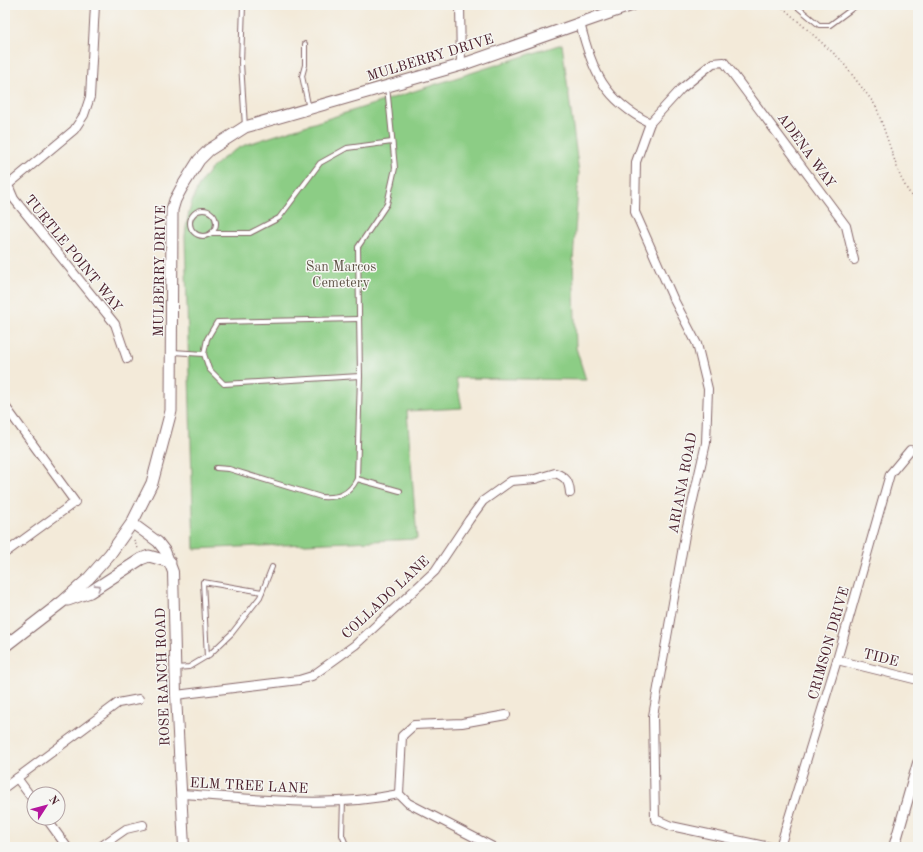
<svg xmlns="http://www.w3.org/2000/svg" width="923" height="852" viewBox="0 0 923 852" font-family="'Old Standard TT',serif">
	<rect width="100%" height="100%" fill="#f6f6f2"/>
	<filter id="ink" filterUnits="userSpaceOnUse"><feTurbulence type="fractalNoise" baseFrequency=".025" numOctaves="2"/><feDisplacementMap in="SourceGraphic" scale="8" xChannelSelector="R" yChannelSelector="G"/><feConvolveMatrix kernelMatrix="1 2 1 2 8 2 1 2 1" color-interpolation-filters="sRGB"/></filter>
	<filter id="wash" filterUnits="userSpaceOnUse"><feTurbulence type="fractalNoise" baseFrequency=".012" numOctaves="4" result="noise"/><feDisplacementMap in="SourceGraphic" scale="16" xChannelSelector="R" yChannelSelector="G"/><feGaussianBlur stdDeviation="0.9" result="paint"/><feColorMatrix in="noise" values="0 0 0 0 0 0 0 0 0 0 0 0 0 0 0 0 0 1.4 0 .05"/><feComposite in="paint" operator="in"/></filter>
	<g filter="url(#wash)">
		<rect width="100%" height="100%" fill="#f3ead9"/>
		<path fill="#8ccd85" stroke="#6b7658" d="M562 44 579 173 573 261 576 348 586 380 456 378 462 408 407 411 417 539 194 549 185 236C190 192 204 165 245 145Z"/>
	</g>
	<g filter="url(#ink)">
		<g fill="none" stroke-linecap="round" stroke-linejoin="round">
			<g stroke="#856668" stroke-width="6">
				<g id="service">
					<path d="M243 5 241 63 245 127"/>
					<path d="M795 5 819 25H830L857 5"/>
					<path d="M305 44V65L302 76 309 109"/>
					<circle cx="203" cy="223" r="13"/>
					<path d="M212 233H250L279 218 320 163 347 148 392 142"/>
					<path d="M173 352 204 354 209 369 224 384 360 376 357 479C349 495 338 498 321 497L229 469 216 468"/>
					<path d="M204 354 207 339 217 322 359 319"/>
					<path d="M360 376 358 247 387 204 395 168 387 86"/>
					<path d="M357 479 400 491"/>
					<path d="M207 657 203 582 262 592"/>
					<path d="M176 668 189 667 209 655 232 633 260 597 272 567"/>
					<path d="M343 800 342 835 347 847"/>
				</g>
			</g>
			<g stroke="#856668" stroke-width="10">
				<g id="minor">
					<path d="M95 5 90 97 84 115 74 130 8 185 14 199 115 324 127 359"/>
					<path d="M460 5 461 65"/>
					<path d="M580 23C592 71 604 100 650 123"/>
					<path d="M5 406 75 502 5 553"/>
					<path d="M837 660 918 680"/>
					<path d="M176 695 299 680 312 676 355 645 435 571 469 520 483 501 511 481 535 479 555 473C566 477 569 481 570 493"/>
					<path d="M17 778 34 801"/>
					<path d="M5 787 118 703 139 699"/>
					<path d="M181 794C253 798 327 809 399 794L408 803 493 847"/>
					<path d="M399 794 402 736 414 725 462 723 506 715"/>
					<path d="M46 818 67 847"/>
					<path d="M100 847 126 829 143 825"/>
					<path d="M770 847 671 826 655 819 653 716 685 535 706 443 708 389 697 344 673 298 635 212 636 162 650 123 681 89 713 63 724 62 846 226 854 260"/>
					<path d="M780 847 837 660 890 474 910 450"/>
				</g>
			</g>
			<g stroke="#856668" stroke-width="12">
				<g id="tertiary">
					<path d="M132 523 158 542 165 551 173 572 176 695 184 847"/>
					<path d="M894 847 918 763"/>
				</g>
			</g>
			<g stroke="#856668" stroke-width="13">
				<g id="secondary">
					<path d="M68 600 90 592 141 559 149 556 170 562"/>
					<path d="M5 646 62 602 88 579 110 554 132 523 152 483 171 411 172 210 175 200 182 187 199 160 209 150 245 127 461 65 632 5"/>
				</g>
			</g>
			<g stroke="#856668" stroke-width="1.5" stroke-dasharray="1 3" stroke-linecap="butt">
				<path d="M780 5 840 59 876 106 900 176 908 191 918 203"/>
				<path d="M134 540 137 547 140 549"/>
			</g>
			<use href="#service" stroke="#fff" stroke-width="4"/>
			<use href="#minor" stroke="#fff" stroke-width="8"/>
			<use href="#tertiary" stroke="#fff" stroke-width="10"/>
			<use href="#secondary" stroke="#fff" stroke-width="11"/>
		</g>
		<defs><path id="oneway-chevron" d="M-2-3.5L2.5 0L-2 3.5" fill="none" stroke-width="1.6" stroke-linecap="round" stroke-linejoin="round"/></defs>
		<use stroke="#ae9aa0" href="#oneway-chevron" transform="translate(98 587) rotate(-33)"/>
	</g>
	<g text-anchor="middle" stroke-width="3" stroke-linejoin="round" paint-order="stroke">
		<g font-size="14" fill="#4a1f2b" stroke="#f6f6f2">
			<text transform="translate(430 57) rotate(-17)" y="5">MULBERRY DRIVE</text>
			<text transform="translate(807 150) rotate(54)" y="5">ADENA WAY</text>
			<text transform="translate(74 253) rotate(51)" y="5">TURTLE POINT WAY</text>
			<text transform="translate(159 271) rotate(-89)" y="5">MULBERRY DRIVE</text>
			<text transform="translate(682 483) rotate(-79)" y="5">ARIANA ROAD</text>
			<text transform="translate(385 597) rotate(-43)" y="5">COLLADO LANE</text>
			<text transform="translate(828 643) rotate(-74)" y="5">CRIMSON DRIVE</text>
			<text transform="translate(881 657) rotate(14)" y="5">TIDE</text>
			<text transform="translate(162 677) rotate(-92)" y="5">ROSE RANCH ROAD</text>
			<text transform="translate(249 785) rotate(3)" y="5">ELM TREE LANE</text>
		</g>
		<g font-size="14" fill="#5e5346" stroke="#f6f6f2">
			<text x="341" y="271">San Marcos<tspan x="341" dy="16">Cemetery</tspan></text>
		</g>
	</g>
	<rect width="923" height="852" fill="none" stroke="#f6f6f2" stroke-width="20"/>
	<g transform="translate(46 806) rotate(54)"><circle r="19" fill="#f6f6f2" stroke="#b1a0a2"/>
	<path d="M0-3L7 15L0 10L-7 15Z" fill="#b5179e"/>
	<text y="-6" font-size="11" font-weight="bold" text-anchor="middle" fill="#4a1f2b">N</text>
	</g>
</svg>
